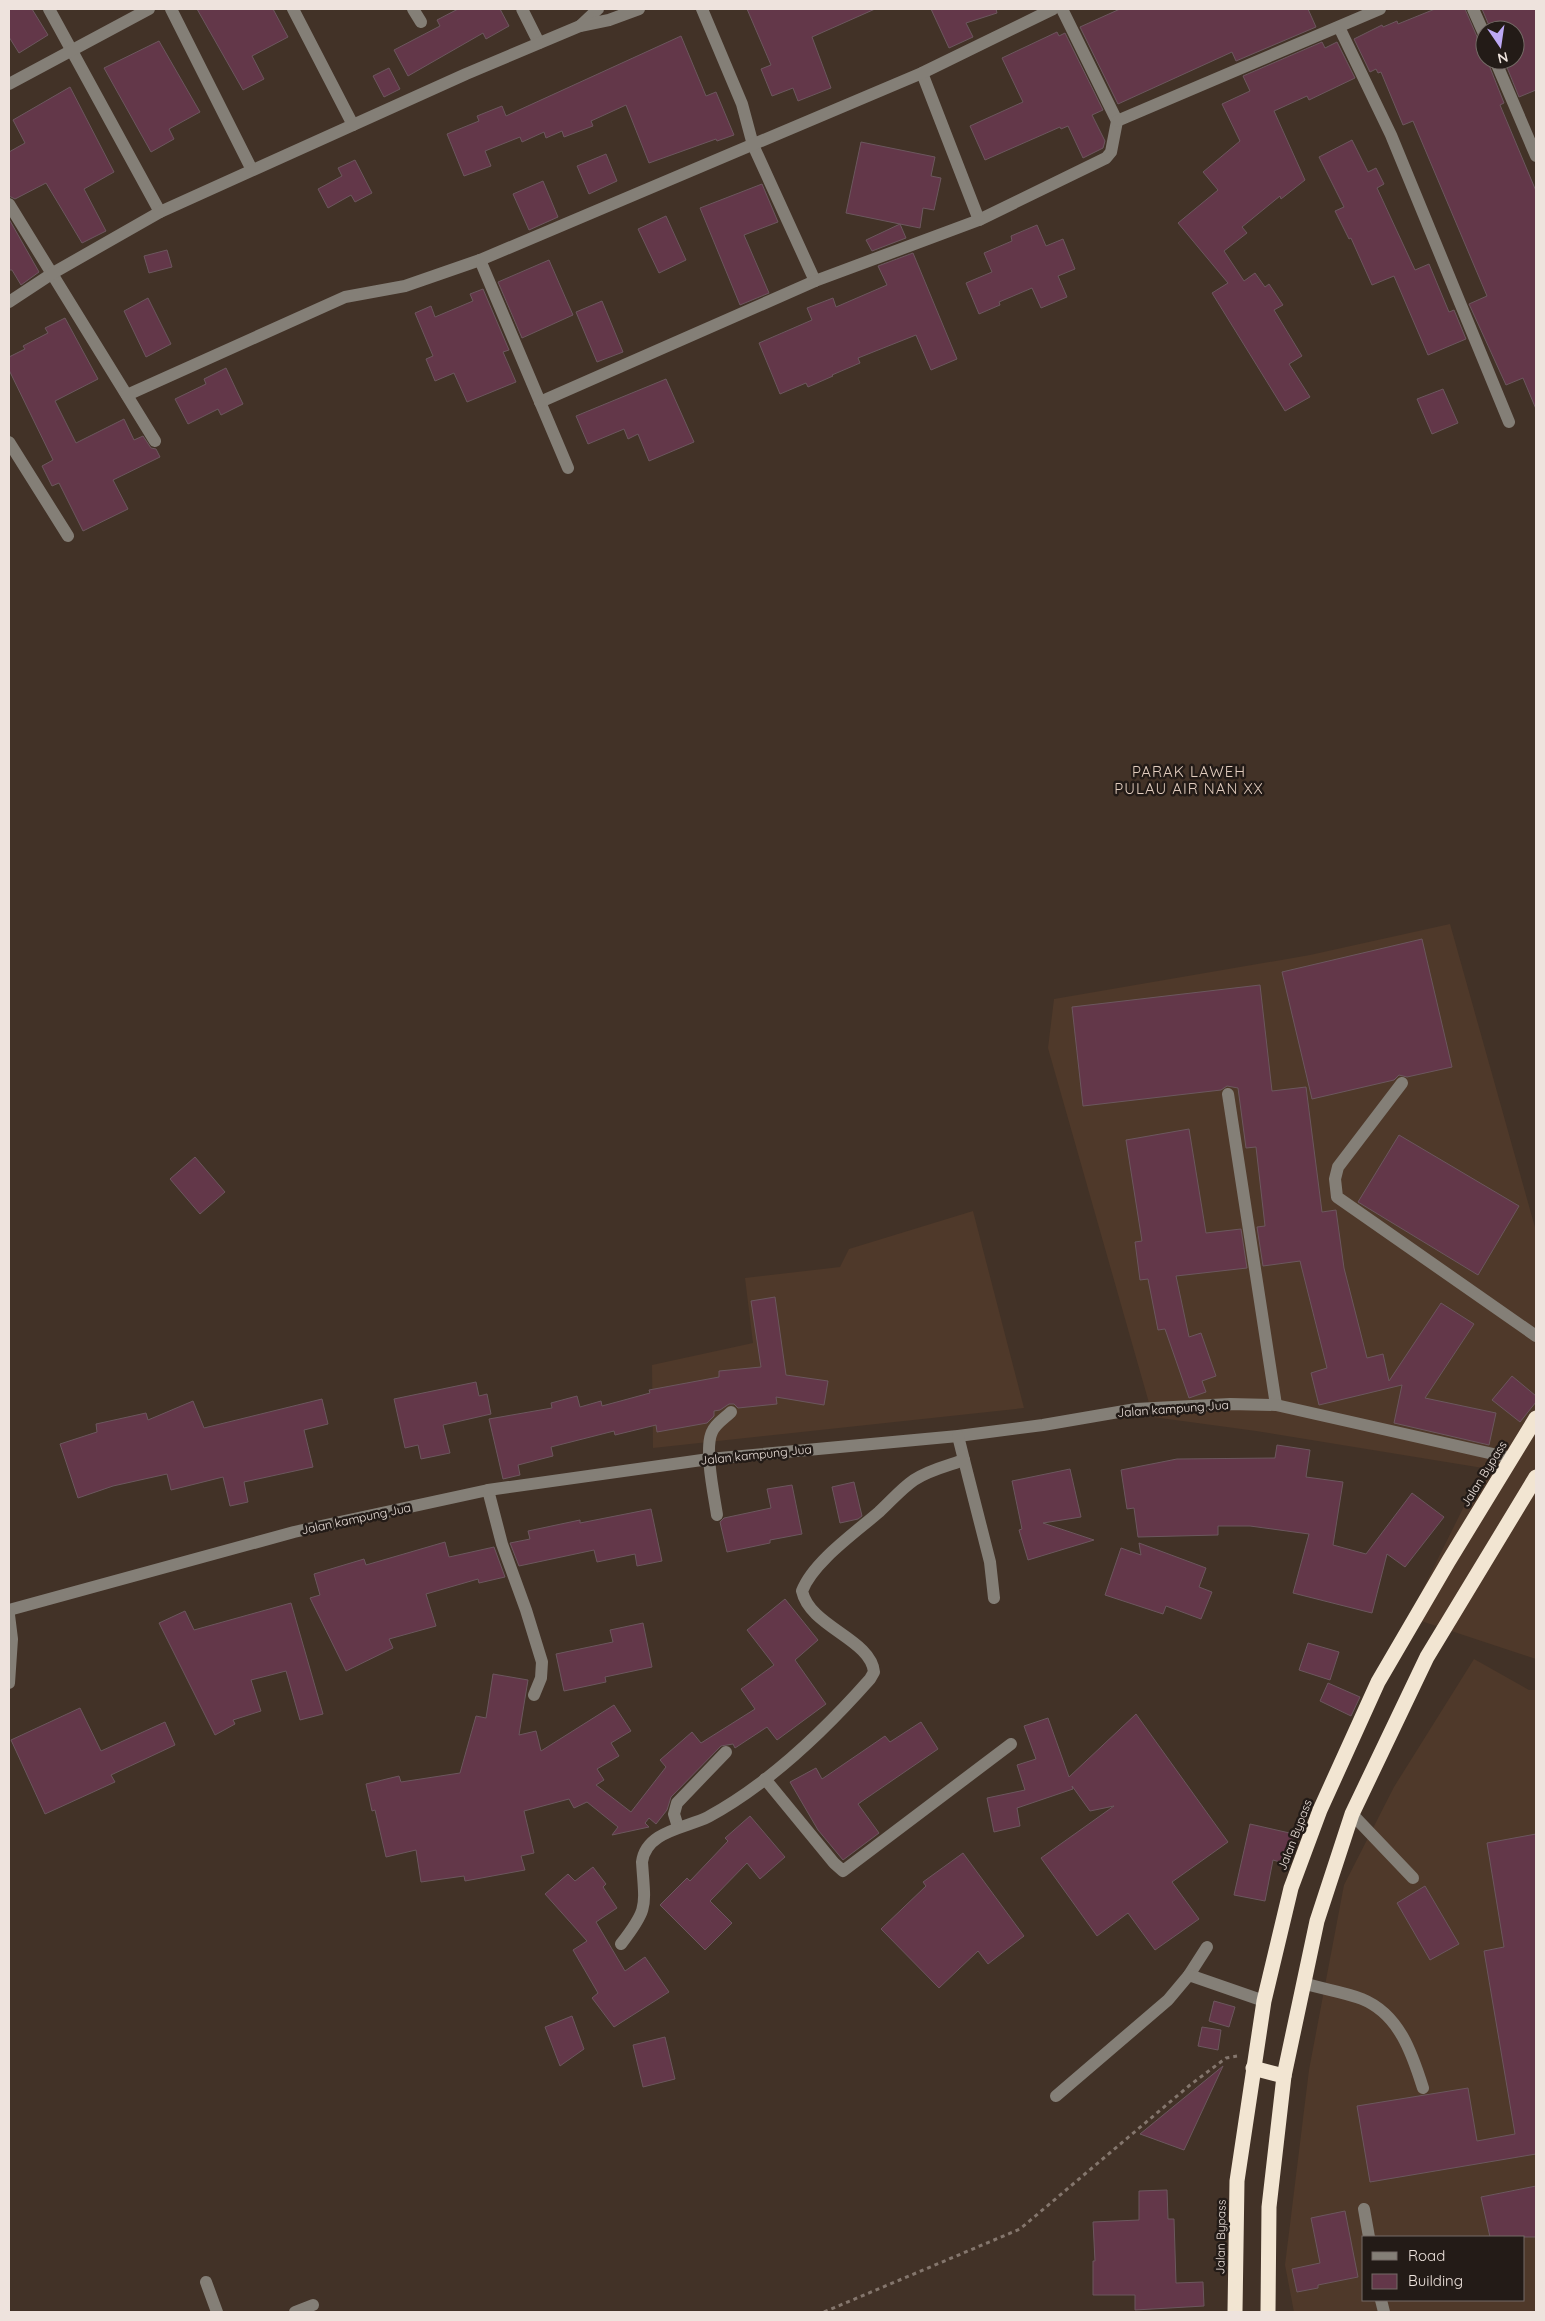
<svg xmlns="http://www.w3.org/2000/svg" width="1545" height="2321" viewBox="0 0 1545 2321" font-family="Quicksand,sans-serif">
	<rect width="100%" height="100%" fill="#423227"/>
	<g fill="#4f392a" fill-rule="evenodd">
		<path d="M1450 924 1536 1231V1659L1409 1617 1483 1468 1256 1431 1153 1417 1048 1048 1054 999 1310 955Z"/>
		<path d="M973 1211 1024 1408 653 1448 652 1365 753 1343 745 1278 840 1267 849 1249Z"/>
		<path d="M1474 1659 1529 1690H1536V2312H1294L1285 2265 1309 2070 1344 1885 1394 1787ZM1364 2237H1524V2300H1364Z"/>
	</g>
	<g fill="#633749" stroke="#6c575e">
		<path d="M9 9H32L48 35 19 53 9 37Z"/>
		<path d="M197 9H273L288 37 252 56 264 79 243 90Z"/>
		<path d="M458 9H500L509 26 486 39 483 33 408 76 394 50 440 26 437 20Z"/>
		<path d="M747 9H875L812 37 831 88 798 101 793 88 772 96 761 69 771 65Z"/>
		<path d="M931 9H996L997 13 966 23 973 37 949 48Z"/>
		<path d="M1120 9H1308L1316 27 1236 61 1232 52 1118 104 1080 27Z"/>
		<path d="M1435 9H1465L1478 39 1485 44V60H1487L1504 103 1500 105 1536 191V409L1523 378 1506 385 1469 304 1487 296 1413 121 1403 125 1381 72 1378 73 1376 69 1370 72 1354 39 1382 25 1383 27 1397 21 1398 24Z"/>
		<path d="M1482 9H1536V90L1519 97 1504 60H1515V30H1491Z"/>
		<path d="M1057 32 1059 36 1065 33 1103 110 1092 115 1105 141 1103 148 1083 158 1068 126 1061 129 1060 127 985 160 970 126 1023 102 1002 58Z"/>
		<path d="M681 36 706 96 716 92 734 135 717 141 716 139 649 163 626 105 591 121 593 126 564 137 562 131 546 138 544 132 522 142 520 137 485 151 491 166 464 176 447 134 479 121 477 116 502 106 506 116Z"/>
		<path d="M159 41 200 112 169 129 174 139 151 152 104 68Z"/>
		<path d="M1322 42 1325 48 1337 42 1355 78 1309 100 1307 96 1274 111 1305 180 1281 199 1280 196 1242 227 1247 233 1224 251 1244 281 1255 273 1265 287 1269 284 1283 305 1274 310 1302 356 1289 364 1310 397 1285 411 1212 293 1228 283 1178 223 1218 190 1203 172 1240 141 1222 104 1250 91 1243 76Z"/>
		<path d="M389 68 400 89 384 97 373 76Z"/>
		<path d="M70 87 114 172 84 189 106 231 82 243 46 183 15 199 9 196V152L25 143 13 120Z"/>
		<path d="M1352 140 1368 172 1376 168 1384 184 1377 188 1415 270 1429 264 1449 312 1454 310 1466 339 1428 355 1394 276 1372 285 1351 238 1349 239 1335 211 1344 207 1319 157Z"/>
		<path d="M861 142 935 157 931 176 941 178 934 210 923 208 920 228 900 224 906 238 872 251 866 240 900 224 846 213Z"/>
		<path d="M606 154 617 181 589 194 577 166Z"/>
		<path d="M355 160 372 193 355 202 351 195 328 208 318 189 342 176 338 168Z"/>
		<path d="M543 181 558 217 529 230 513 194Z"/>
		<path d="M762 184 778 222 744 235 769 293 740 305 700 208Z"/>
		<path d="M666 216 686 260 659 273 638 229Z"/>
		<path d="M9 219 39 272 21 285 12 270H9Z"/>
		<path d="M1037 225 1046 246 1063 239 1075 269 1058 276 1067 297 1041 308 1032 288 999 302 1000 305 979 314 966 283 992 272 984 253 1012 241 1011 236Z"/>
		<path d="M167 250 172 267 149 273 144 256Z"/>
		<path d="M913 253 957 359 931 370 916 335 858 358 860 363 832 375 833 376 808 387 806 383 780 394 759 343 812 320 807 308 833 298 836 307 887 285 878 266Z"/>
		<path d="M549 260 573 315 522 338 498 282Z"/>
		<path d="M483 289 509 350 503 352 516 382 467 402 454 373 435 381 426 359 433 356 415 313 431 306 435 317 473 301 470 294Z"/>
		<path d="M148 298 171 344 146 357 124 311Z"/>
		<path d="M602 301 623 352 597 362 576 312Z"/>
		<path d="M65 318 98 379 55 401 76 443 124 419 134 440 143 436 151 448 156 449 160 457 113 480 128 509 83 531 59 483 52 486 42 466 53 460 9 370V357L25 349 23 346 48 333 45 328Z"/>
		<path d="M226 368 243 404 221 415 218 409 188 424 175 399 206 384 204 379Z"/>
		<path d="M666 379 694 442 649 461 638 434 628 439 624 429 588 444 576 416Z"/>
		<path d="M1443 389 1458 423 1432 434 1417 399Z"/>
		<path d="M1422 939 1452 1067 1407 1077 1399 1075 1394 1080 1312 1099 1282 972Z"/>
		<path d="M1260 985 1272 1091 1306 1087 1322 1212 1336 1210 1344 1268 1367 1358 1383 1354 1389 1381 1441 1303 1474 1324 1425 1398 1496 1413 1489 1445 1394 1423 1402 1385 1319 1405 1311 1373 1327 1368 1300 1261 1263 1266 1257 1227 1265 1226 1256 1147 1246 1148 1238 1088 1227 1086 1221 1090 1083 1106 1072 1007Z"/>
		<path d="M1189 1129 1206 1233 1241 1229 1247 1268 1176 1276 1189 1337 1201 1333 1216 1376 1202 1381 1206 1392 1189 1398 1165 1329 1158 1330 1148 1279 1140 1280 1135 1242 1142 1241 1126 1140Z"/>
		<path d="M1399 1135 1519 1206 1478 1275 1358 1202Z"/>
		<path d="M195 1157 225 1192 200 1214 170 1179Z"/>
		<path d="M775 1297 786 1375 828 1381 824 1405 776 1397 777 1404 738 1408 734 1404H729L720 1410 714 1411V1416L707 1423 657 1432 656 1425 615 1435 614 1431 551 1447 553 1456 518 1465 520 1475 503 1479 489 1419 552 1408 551 1403 577 1396 580 1407 601 1401 602 1406 650 1393 649 1390 719 1377V1371L761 1367 751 1301Z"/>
		<path d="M1512 1376 1536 1396V1402L1520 1422 1492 1400Z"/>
		<path d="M476 1382 479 1396 487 1394 491 1414 443 1425 450 1453 421 1459 418 1445 405 1448 394 1399Z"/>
		<path d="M322 1399 328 1424 304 1430 313 1467 244 1482 248 1502 230 1506 223 1477 171 1490 167 1474 113 1486 78 1498 60 1444 97 1432 96 1424 146 1413 148 1420 193 1401 204 1428Z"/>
		<path d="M1277 1445 1310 1450 1306 1477 1343 1482 1333 1545 1366 1554 1412 1493 1444 1517 1405 1567 1387 1554 1372 1613 1293 1593 1309 1534 1250 1526H1218V1535L1138 1537 1134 1508 1127 1509 1121 1470 1177 1459 1275 1458Z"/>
		<path d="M1070 1469 1081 1517 1043 1523 1094 1540 1028 1560 1019 1530 1022 1529 1012 1481Z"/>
		<path d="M854 1482 862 1516 858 1519 840 1523 832 1487Z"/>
		<path d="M792 1485 802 1534 770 1540V1543L727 1552 720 1522 724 1518 771 1508 767 1489Z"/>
		<path d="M651 1509 662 1561 637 1566 635 1554 597 1562 594 1550 519 1566 510 1543 530 1539 528 1531 580 1520V1523Z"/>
		<path d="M445 1542 449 1557 494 1547 505 1577 479 1583 478 1579 426 1594 436 1626 389 1639 393 1648 346 1671 310 1598 320 1595 314 1574 364 1559 366 1565Z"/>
		<path d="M1139 1543 1206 1568 1199 1587 1212 1592 1201 1619 1166 1606 1163 1614 1105 1595 1121 1548 1141 1555Z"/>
		<path d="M785 1599 818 1640 795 1660 826 1704 777 1740 767 1727 735 1748 733 1744 721 1746 671 1797 667 1810 656 1824 649 1818 645 1823 649 1827 612 1835 618 1827 587 1802 574 1808 569 1799 524 1811 534 1853 521 1856 525 1870 465 1881 464 1876 421 1882 416 1850 386 1857 375 1810 372 1811 366 1784 399 1776 401 1782 460 1773 476 1716 486 1718 493 1674 528 1680 519 1735 536 1731 541 1751 614 1705 631 1731 611 1743 619 1756 597 1769 604 1780 596 1785 631 1812 666 1767 660 1760 692 1732 701 1743 755 1709 741 1689 774 1665 747 1630Z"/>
		<path d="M291 1603 323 1714 300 1720 286 1671 251 1680 261 1711 233 1720 235 1724 215 1735 159 1623 185 1611 194 1630Z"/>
		<path d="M643 1623 652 1667 605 1677 606 1682 564 1691 556 1654 613 1642 610 1630Z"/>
		<path d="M1308 1643 1339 1652 1330 1680 1299 1670Z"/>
		<path d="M1328 1683 1360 1697 1351 1716 1320 1701Z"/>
		<path d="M80 1708 101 1751 165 1722 175 1745 111 1775 115 1782 45 1814 11 1740Z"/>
		<path d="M1136 1714 1228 1842 1172 1882 1199 1919 1155 1950 1128 1913 1097 1936 1041 1858 1114 1806 1090 1811 1072 1786 1073 1789 1017 1808 1020 1826 994 1832 987 1798 1025 1790 1017 1765 1036 1759 1024 1726 1048 1718 1069 1777Z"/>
		<path d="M921 1722 938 1749 858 1804 879 1833 843 1860 818 1830 790 1782 816 1768 822 1779 885 1736 890 1742Z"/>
		<path d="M750 1816 785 1857 760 1879 747 1863 710 1901 732 1923 705 1950 660 1905 687 1878 690 1881 728 1841 725 1838Z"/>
		<path d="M1250 1824 1294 1834 1287 1864 1273 1860 1265 1901 1234 1895Z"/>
		<path d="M1536 1834V2154L1370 2182 1357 2106 1468 2088 1477 2141 1515 2134 1484 1951 1504 1947 1487 1843Z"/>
		<path d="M963 1853 1024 1936 988 1964 978 1951 939 1988 881 1929 926 1886 923 1882Z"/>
		<path d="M593 1867 606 1884 603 1887 617 1908 596 1922 625 1971 645 1957 669 1992 614 2027 592 1998 598 1993 573 1950 587 1941 545 1894 568 1874 575 1881Z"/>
		<path d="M1425 1886 1459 1944 1430 1960 1397 1903Z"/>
		<path d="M1214 2001 1235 2007 1229 2027 1209 2021Z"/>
		<path d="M572 2016 584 2049 560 2066 545 2027Z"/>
		<path d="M1202 2027 1221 2030 1218 2050 1198 2046Z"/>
		<path d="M665 2037 675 2079 643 2087 633 2045Z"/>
		<path d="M1223 2066 1184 2150 1140 2134Z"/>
		<path d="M1536 2186V2237H1490L1481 2197Z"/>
		<path d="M1167 2190 1168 2219H1174L1176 2283 1203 2282 1204 2306 1135 2310V2295H1093V2261H1095L1093 2222 1139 2220V2191Z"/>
		<path d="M1345 2211 1358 2277 1318 2285V2288L1297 2292 1292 2269 1320 2263 1311 2218Z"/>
	</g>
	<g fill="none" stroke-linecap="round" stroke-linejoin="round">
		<path stroke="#84766d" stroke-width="3" stroke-dasharray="4 4" stroke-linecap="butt" d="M824 2312 1020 2229 1190 2085 1226 2058 1237 2056"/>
		<g stroke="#847f77" stroke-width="12">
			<path d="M49 9 160 212"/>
			<path d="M171 9 252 170"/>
			<path d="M293 9 353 125"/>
			<path d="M413 9 421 22"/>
			<path d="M522 9 539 43"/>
			<path d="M702 9 742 104 753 145 815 281 979 220 1106 158 1111 152 1117 121 1062 9"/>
			<path d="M1473 9 1485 36"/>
			<path d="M580 26 598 9"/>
			<path d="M1339 27 1391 135 1509 422"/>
			<path d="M1495 60 1536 156"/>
			<path d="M922 73 979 220"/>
			<path d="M9 84 149 9"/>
			<path d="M1117 121 1380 9"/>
			<path d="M9 204 155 441"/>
			<path d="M480 260 568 468"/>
			<path d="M9 302 53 273 160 212 466 74 580 26 609 20 639 9"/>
			<path d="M127 395 345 297 405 286 480 260 922 73 1053 9"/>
			<path d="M540 402 815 281"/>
			<path d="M9 442 68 536"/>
			<path d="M1402 1083 1338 1167 1335 1179 1337 1197 1536 1336"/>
			<path d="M1228 1094 1276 1405"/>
			<path d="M964 1460 990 1562 994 1598"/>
			<path d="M488 1490 502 1544 526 1610 542 1662 541 1678 534 1695"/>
			<path d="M717 1515C714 1495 704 1449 712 1432 715 1424 725 1418 731 1412"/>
			<path d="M9 1610 294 1532 488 1490 709 1459 958 1436 1043 1425 1136 1409 1230 1404 1276 1405 1511 1458"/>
			<path d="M9 1615 12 1639 9 1683"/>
			<path d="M765 1779 834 1863 843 1871 1011 1744"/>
			<path d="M1352 1814 1413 1878"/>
			<path d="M678 1827 674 1814 677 1803 726 1752"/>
			<path d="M621 1944C649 1908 645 1907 642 1862 646 1831 686 1828 708 1817 769 1784 824 1731 870 1679L874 1672C871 1639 810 1627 802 1591 813 1562 856 1532 879 1512 891 1501 901 1489 914 1480 929 1470 947 1466 964 1460L958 1436"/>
			<path d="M1189 1975 1207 1947"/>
			<path d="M1303 1983C1322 1989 1344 1992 1362 1999 1399 2014 1412 2053 1423 2088"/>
			<path d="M1056 2096 1168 2000 1189 1975 1264 2001"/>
			<path d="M1364 2209 1369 2237"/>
			<path d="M206 2282 217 2312"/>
			<path d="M1381 2300 1384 2312"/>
			<path d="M295 2312 313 2305"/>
		</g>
		<g stroke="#f2e5d2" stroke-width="15">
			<path d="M1253 2068 1284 2076"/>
			<path d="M1235 2312 1237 2181 1264 2001 1291 1888 1320 1810 1378 1682 1448 1562 1536 1418"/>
			<path d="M1268 2312 1269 2207 1284 2076 1317 1921 1352 1814 1427 1657 1536 1477"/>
		</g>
	</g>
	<g text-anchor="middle" stroke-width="5" stroke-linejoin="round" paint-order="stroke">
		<g font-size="12" fill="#eee3dd" stroke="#231b17">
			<text transform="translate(1173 1409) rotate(-4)" y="4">Jalan kampung Jua</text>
			<text transform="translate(756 1455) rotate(-6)" y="4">Jalan kampung Jua</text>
			<text transform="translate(1484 1474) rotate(-58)" y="4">Jalan Bypass</text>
			<text transform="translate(356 1519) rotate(-12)" y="4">Jalan kampung Jua</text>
			<text transform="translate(1295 1835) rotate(-69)" y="4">Jalan Bypass</text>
			<text transform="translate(1221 2237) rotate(-89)" y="4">Jalan Bypass</text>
		</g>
		<g font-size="15" letter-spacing="1" fill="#e2cdbf" stroke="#231b17">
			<text x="1189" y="777">PARAK LAWEH<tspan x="1189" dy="17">PULAU AIR NAN XX</tspan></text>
		</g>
	</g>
	<rect width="1545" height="2321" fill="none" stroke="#eee3dd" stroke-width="20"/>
	<rect x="1362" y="2236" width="162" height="65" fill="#231b17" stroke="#746b66"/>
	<rect x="1372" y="2252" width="25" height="8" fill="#847f77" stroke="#746b66"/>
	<text x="1408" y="2261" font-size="15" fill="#eee3dd">Road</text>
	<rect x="1372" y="2274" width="25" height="15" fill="#633749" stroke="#746b66"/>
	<text x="1408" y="2286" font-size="15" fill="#eee3dd">Building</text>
	<g transform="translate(1500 45) rotate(167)"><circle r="24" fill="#231b17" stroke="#746b66"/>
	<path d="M0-4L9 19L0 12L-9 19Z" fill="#bda9f5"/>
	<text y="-8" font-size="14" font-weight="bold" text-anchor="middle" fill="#eee3dd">N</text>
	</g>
</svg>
